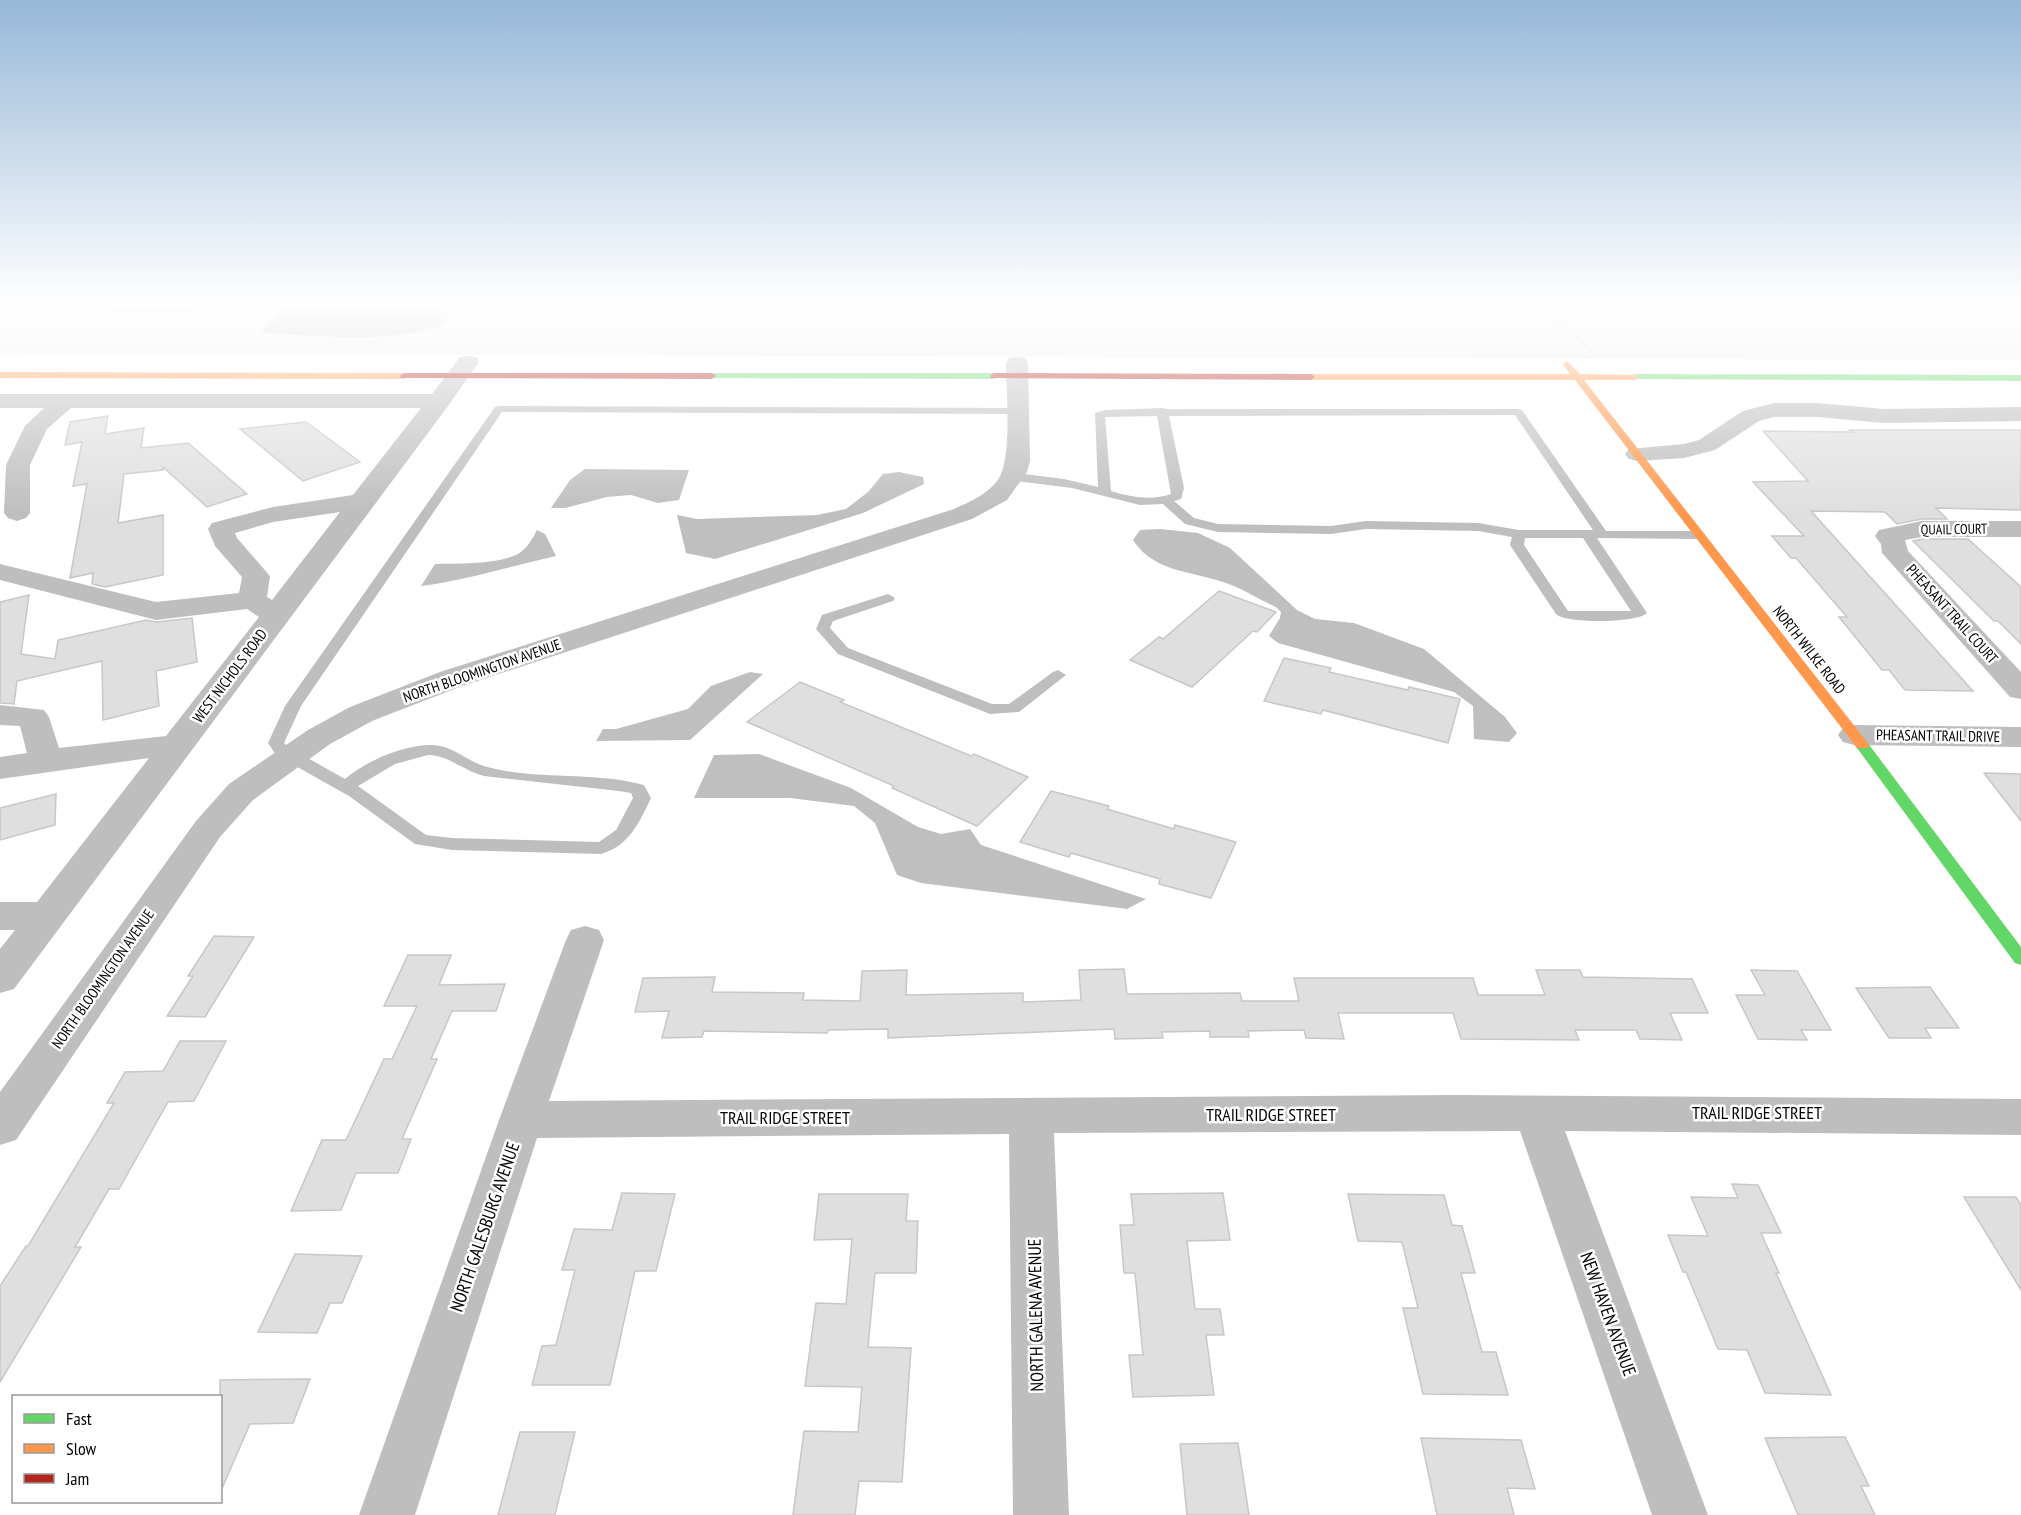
<svg xmlns="http://www.w3.org/2000/svg" width="2021" height="1515" viewBox="0 0 2021 1515" font-family="'PT Sans Narrow',sans-serif">
	<rect width="100%" height="100%" fill="#fff"/>
	<path fill="#ececec" d="M0 301H2021V360L0 353Z"/>
	<g fill="#bfbfbf">
		<path d="M96 301H446L447 322C402 345 310 336 260 332L276 318 279 312C262 301 189 313 165 314 142 315 117 315 95 309Z"/>
		<path d="M585 469 689 470 679 500 658 503 631 495 607 497 565 508H551L570 480Z"/>
		<path d="M899 472 923 477 924 484 863 513 715 559 686 553 677 515 697 519 817 515 846 509 868 492 883 474Z"/>
		<path d="M1160 529 1198 533 1230 548 1297 610 1315 619 1354 623 1424 649 1505 717 1517 733 1509 742 1474 739 1473 706 1454 692 1278 643 1269 636 1280 618 1281 612 1276 607C1262 601 1248 592 1234 586 1200 571 1155 575 1133 540L1140 530Z"/>
		<path d="M537 530 545 534 556 556C511 566 467 580 421 586L435 564C460 563 492 565 516 555 526 550 532 540 537 530Z"/>
		<path d="M750 672 763 674 690 740 596 741 603 729H616L688 709 711 686Z"/>
		<path d="M759 754 851 788 918 827 941 834 970 829 981 845 1146 899 1127 909 921 883 897 875 875 823 854 806 790 798H694L714 755Z"/>
	</g>
	<g fill="#dfdfdf" stroke="#c7c7c7" stroke-width="1.5">
		<path d="M108 416 105 434 144 428 141 448 188 443 247 494 207 507 163 467V470L124 474 118 523 163 515V575L105 587 92 584 93 573 70 578 87 484 73 486 82 442 65 445 70 422Z"/>
		<path d="M306 422 313 427 360 462 303 481 240 429Z"/>
		<path d="M1849 430H2021V510L1936 508 1947 519H1922L1897 524 1885 512 1811 511 1973 691 1905 690 1889 670H1882L1839 617H1847L1796 558H1791L1772 536H1804L1753 482 1808 481 1763 431 1852 432Z"/>
		<path d="M1922 539H1968L2021 587V644L1998 621H1994L1913 541Z"/>
		<path d="M1219 591 1276 612 1257 632 1253 631 1192 687 1130 660 1159 637 1163 639Z"/>
		<path d="M29 595 21 654 55 659 58 640 146 620 156 622 192 618 197 662 156 671 159 706 103 720 102 661 17 681 14 704 0 703V602Z"/>
		<path d="M1284 658 1331 668 1329 672 1408 690 1409 687 1460 699 1448 743 1323 710 1321 714 1264 701Z"/>
		<path d="M800 682 844 700 840 702 918 734 971 756 974 754 1028 777 977 826 892 788 894 786 747 722Z"/>
		<path d="M1984 773 2021 774V821Z"/>
		<path d="M1051 791 1109 806 1107 809 1174 829 1175 825 1236 842 1211 898 1159 884 1160 879 1071 853 1069 857 1020 842Z"/>
		<path d="M56 794 55 825 0 840V808Z"/>
		<path d="M214 936 254 937 205 1017 167 1016 193 976H188Z"/>
		<path d="M408 955H451L439 985 505 984 496 1011H452L431 1059H437L402 1139H411L398 1173H356L341 1210 291 1211 322 1140H346L384 1059H392L417 1006H384Z"/>
		<path d="M1124 969 1127 994 1240 993 1242 1001H1299L1294 978H1473L1478 995H1545L1536 970H1580L1583 977 1692 979 1708 1013H1670L1682 1040 1640 1039 1636 1030H1575L1579 1040 1461 1039 1453 1013H1338L1344 1039 1306 1038 1304 1030 1248 1031 1249 1037H1210V1031L1162 1032 1163 1038 1115 1039 1114 1029 888 1038V1029L828 1030 827 1033 704 1031 702 1037 662 1038 669 1011 635 1012 643 978 715 977 712 992 804 993 803 1000 860 1001 862 971 907 970 906 995 1023 993V1002L1081 1000 1079 970Z"/>
		<path d="M1751 970 1797 971 1831 1030H1801L1807 1040 1758 1039 1736 995H1765Z"/>
		<path d="M1930 987 1959 1028H1925L1931 1038H1889L1856 988Z"/>
		<path d="M180 1041H226L194 1101 168 1102 119 1189H109L75 1247H81L0 1382V1286L26 1246H28L114 1103H107L125 1072 163 1071Z"/>
		<path d="M1732 1184 1758 1185 1781 1233H1761L1779 1273H1776L1831 1395 1765 1393 1747 1350 1718 1349 1686 1272H1683L1668 1235 1708 1236 1691 1197 1738 1198Z"/>
		<path d="M622 1193 675 1194 656 1271H635L610 1385H532L542 1346 556 1345 575 1270H562L574 1229 612 1230Z"/>
		<path d="M1223 1193 1230 1240 1187 1241 1195 1309H1220L1224 1335H1206L1214 1395 1133 1397 1129 1355H1143L1135 1273H1124L1120 1225H1134L1131 1194Z"/>
		<path d="M819 1194H908L906 1221H918L916 1273H875L868 1347 911 1348 902 1482 859 1481 855 1515H793L804 1431 858 1432 862 1387 805 1386 816 1303 846 1304 852 1239 814 1240Z"/>
		<path d="M1348 1194 1444 1195 1452 1225 1462 1226 1475 1273H1461L1482 1352H1496L1508 1395 1423 1394 1403 1308H1418L1402 1242 1358 1241Z"/>
		<path d="M1964 1197H2016L2021 1205V1290Z"/>
		<path d="M295 1254 362 1256 342 1303H330L317 1333 258 1332Z"/>
		<path d="M310 1379 293 1423 250 1424 220 1493V1380Z"/>
		<path d="M520 1432H575L555 1515H498Z"/>
		<path d="M1845 1437 1869 1486H1861L1875 1515H1798L1765 1438Z"/>
		<path d="M1421 1438 1521 1440 1535 1489 1507 1488 1514 1515H1437Z"/>
		<path d="M1238 1443 1249 1515H1187L1180 1444Z"/>
	</g>
	<g fill="none" stroke-linecap="round" stroke-linejoin="round">
		<path stroke="#b9b9b9" stroke-width="2" stroke-dasharray="1 2" stroke-linecap="butt" d="M1540 301 1596 357"/>
		<g fill="#bebebe" fill-rule="evenodd">
			<path d="M499 406 1017 408 1023 411 1017 414 502 412 301 706 284 743 288 747 345 779C366 761 401 746 429 745 451 744 465 760 484 766 535 781 592 771 644 785L651 798C639 823 629 846 601 854L452 850 415 844 349 796 276 755 268 743 285 706 495 407ZM428 755C448 755 464 771 484 776L619 791 631 793 633 798 616 830 599 842 452 838 426 835 358 786 395 764Z"/>
			<path d="M1162 408 1167 409H1518L1522 410 1606 531H1699L1706 535 1699 539 1597 538 1647 613C1638 623 1565 624 1556 614L1510 545 1512 537 1478 531 1366 529 1331 534 1218 532 1185 524 1163 504 1140 505 1072 488 1015 481 1009 477 1015 473 1064 479 1098 487 1095 413 1105 410ZM1515 415 1593 530H1519L1478 523 1366 521 1331 526 1218 524 1194 518 1174 501 1181 499 1184 488 1169 416ZM1157 416 1171 494C1151 501 1131 497 1111 491L1105 417ZM1525 538H1583L1631 611H1568L1524 545Z"/>
			<path d="M888 594 895 598 893 601 833 621 830 628 848 648 992 704H1009L1053 672 1058 670 1066 675 1019 712 990 714 838 654 816 629 822 615Z"/>
		</g>
		<g fill="#bebebe" fill-rule="evenodd">
			<path d="M468 356 476 357 479 362 448 406 14 989 0 993V949L15 930H0V902H37L149 758 0 779V757L27 753 20 726 0 725V705L44 710 49 717 59 748 166 736 259 617 247 609 156 620 0 580V564L156 602 239 593 242 577 215 546 208 529 212 523 273 507 353 495 421 408H71L47 429 30 465V513L26 518 17 521 8 518 4 513 6 465 25 426 44 408H0V394H432L460 357ZM340 512 272 600 267 597 270 576 237 538 235 533 273 522Z"/>
			<path d="M1017 357 1025 358 1028 363 1030 461 1027 472 1007 500 972 519 462 686 372 721 330 744 253 800 220 837 16 1140 0 1145V1092L196 821 229 784 308 730 350 707 440 672 954 509C969 502 986 495 997 481 1013 462 1006 390 1006 363L1009 358Z"/>
			<path d="M1774 403H1817L1884 409 2021 407V421L1884 423 1817 417H1774L1759 421 1715 450 1684 458 1637 461 1629 459 1625 454 1629 449 1684 444 1699 440 1743 411Z"/>
			<path d="M1922 521H2021V537H1922L1905 540 1908 551 2021 672V699L2010 697 1882 553 1881 544 1875 536 1879 530Z"/>
			<path d="M1854 725 2021 727V747L1854 745 1843 742 1838 735 1843 728Z"/>
			<path d="M585 926 599 930 604 940 549 1101 1458 1095 2021 1099V1135L1565 1131 1708 1515H1652L1520 1131 1054 1133 1069 1515H1013L1009 1134 537 1138 415 1515H359L499 1120 566 940 571 930Z"/>
		</g>
		<g fill="#63d668" fill-rule="evenodd">
			<path d="M712 373H994L998 376 994 379 709 378 708 376Z"/>
			<path d="M1635 374 2021 375V381L1632 379V375Z"/>
			<path d="M1862 741 1867 742 2021 947V965L2015 963 1857 748 1855 745Z"/>
		</g>
		<g fill="#ff974d" fill-rule="evenodd">
			<path d="M1567 361 1580 374 1638 375V379L1635 380H1584L1867 742 1869 745 1867 748H1857L1575 380H1311L1307 377 1311 374H1570L1563 364Z"/>
			<path d="M0 372 404 373 408 376 404 379 0 378Z"/>
		</g>
		<g fill="#b3261e" fill-rule="evenodd">
			<path d="M404 373H712L716 376 712 379 401 378 400 376Z"/>
			<path d="M994 373 1311 374 1315 377 1311 380 991 378 990 376Z"/>
		</g>
	</g>
	<linearGradient id="sky" x2="0" y2="1"><stop stop-color="#97b8d8"/><stop offset="0.59" stop-color="#fff"/><stop offset="1" stop-color="#fff" stop-opacity="0"/></linearGradient>
	<rect width="2021" height="514" fill="url(#sky)"/>
	<g text-anchor="middle" stroke-width="5" stroke-linejoin="round" paint-order="stroke">
		<g font-size="14" fill="#000" stroke="#fff">
			<text transform="translate(1954 529) rotate(-1)" y="5">QUAIL COURT</text>
		</g>
		<g font-size="15" fill="#000" stroke="#fff">
			<text transform="translate(1952 614) rotate(48)" y="5">PHEASANT TRAIL COURT</text>
			<text transform="translate(1809 650) rotate(52)" y="5">NORTH WILKE ROAD</text>
			<text transform="translate(482 671) rotate(-19)" y="5">NORTH BLOOMINGTON AVENUE</text>
			<text transform="translate(230 676) rotate(-53)" y="5">WEST NICHOLS ROAD</text>
			<text transform="translate(1938 736) rotate(1)" y="5">PHEASANT TRAIL DRIVE</text>
			<text transform="translate(103 979) rotate(-55)" y="5">NORTH BLOOMINGTON AVENUE</text>
		</g>
		<g font-size="18" fill="#000" stroke="#fff">
			<text x="1757" y="1119">TRAIL RIDGE STREET</text>
			<text x="1271" y="1121">TRAIL RIDGE STREET</text>
			<text x="785" y="1124">TRAIL RIDGE STREET</text>
			<text transform="translate(485 1227) rotate(-71)" y="6">NORTH GALESBURG AVENUE</text>
			<text transform="translate(1608 1314) rotate(70)" y="6">NEW HAVEN AVENUE</text>
			<text transform="translate(1036 1315) rotate(-91)" y="6">NORTH GALENA AVENUE</text>
		</g>
	</g>
	<rect x="12" y="1395" width="210" height="108" fill="#ffffff" stroke="#999999" stroke-width="1.5"/>
	<rect x="24" y="1414" width="30" height="9" fill="#63d668" stroke="#999999" stroke-width="1.5"/>
	<text x="66" y="1425" font-size="18" fill="#000000">Fast</text>
	<rect x="24" y="1444" width="30" height="9" fill="#ff974d" stroke="#999999" stroke-width="1.5"/>
	<text x="66" y="1455" font-size="18" fill="#000000">Slow</text>
	<rect x="24" y="1474" width="30" height="9" fill="#b3261e" stroke="#999999" stroke-width="1.5"/>
	<text x="66" y="1485" font-size="18" fill="#000000">Jam</text>
</svg>
